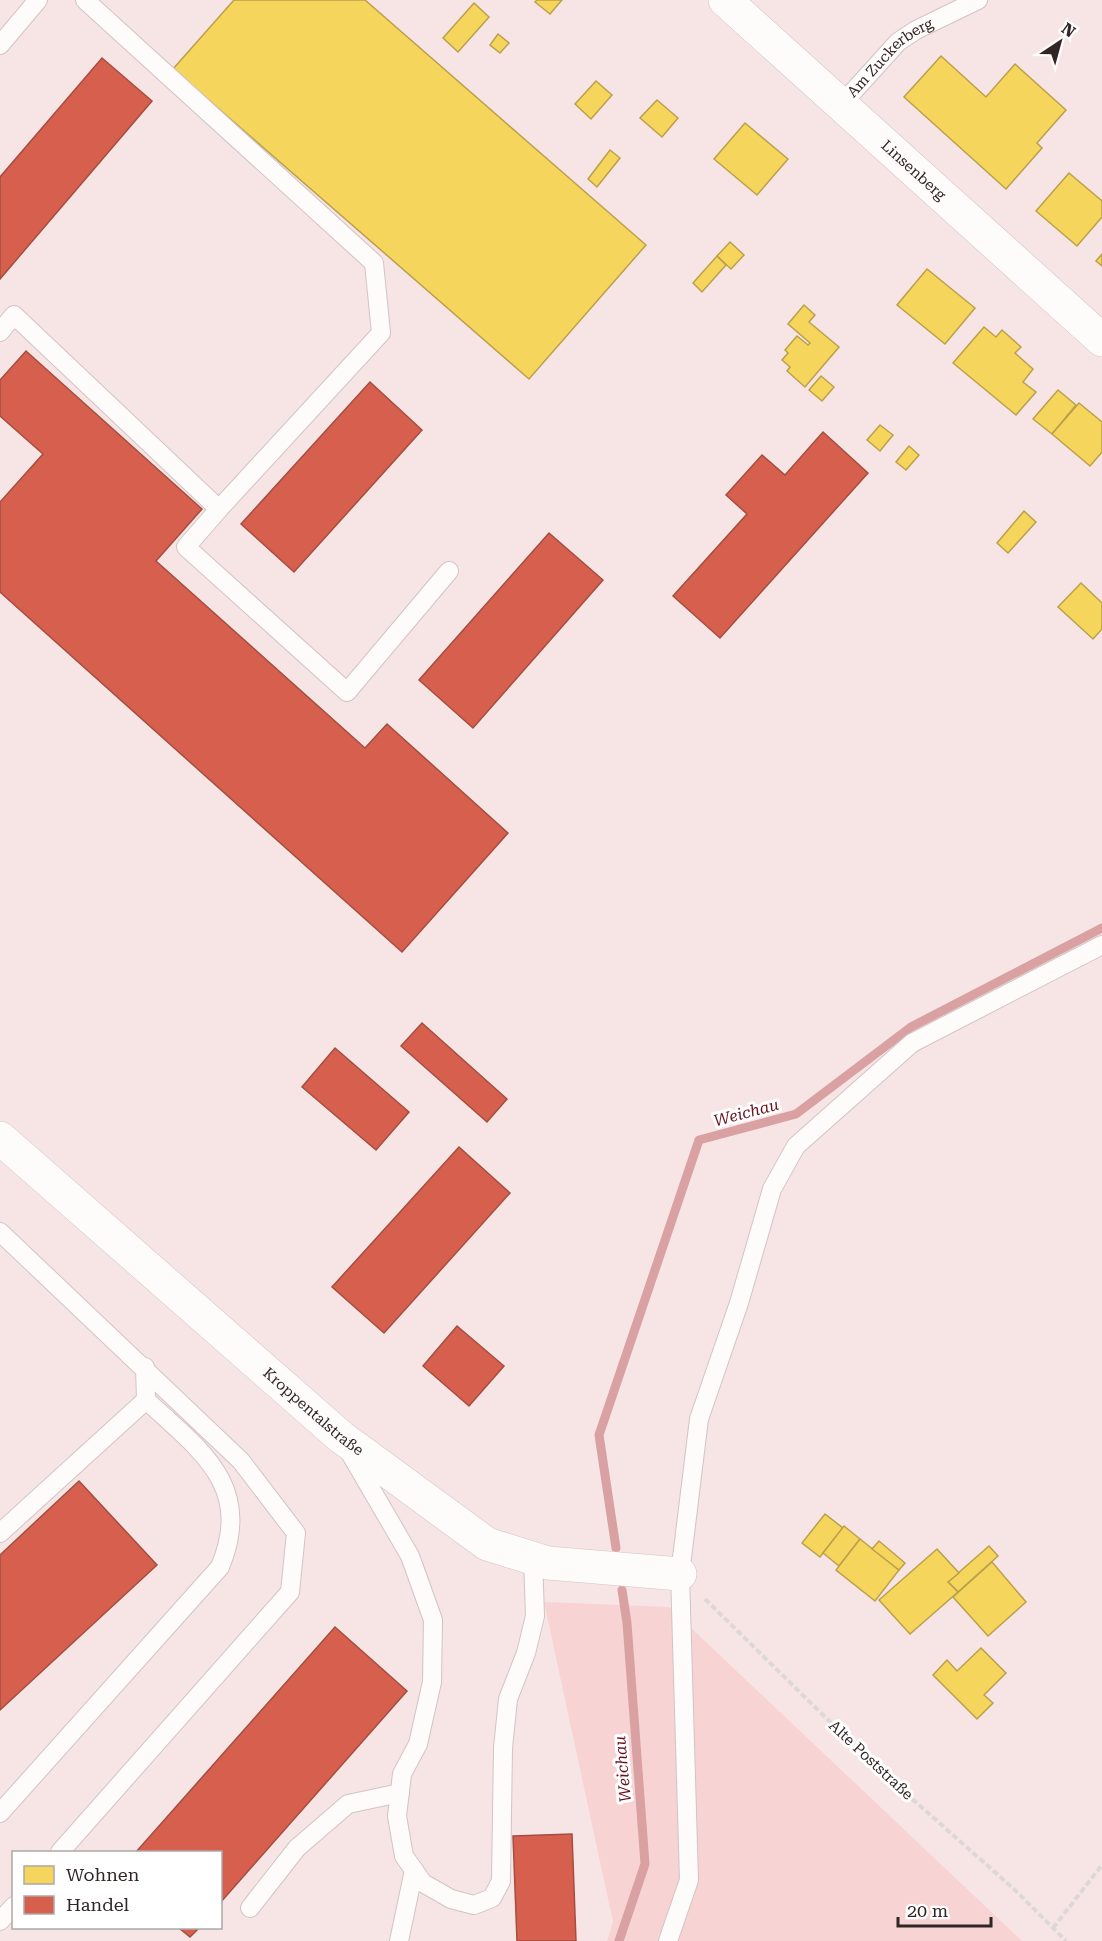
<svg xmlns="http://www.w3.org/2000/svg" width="1102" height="1941" viewBox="0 0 1102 1941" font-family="'Roboto Serif',serif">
	<rect width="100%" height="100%" fill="#f7e5e5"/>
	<path fill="#f8d3d3" d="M544 1602 669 1607 1022 1941H607L613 1922Z"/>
	<g fill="#f6d55c" stroke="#bba04c" stroke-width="1.5">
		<path d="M234 0H365L646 245 529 379 173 69Z"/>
		<path d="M537 0H562L550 14 535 2Z"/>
		<path d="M474 3 489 17 458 52 443 38Z"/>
		<path d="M498 34 509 43 500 53 490 45Z"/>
		<path d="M941 56 986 97 1015 64 1066 110 1037 143 1042 148 1006 189 904 97Z"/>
		<path d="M596 81 612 95 591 119 575 104Z"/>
		<path d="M657 100 678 118 662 137 640 118Z"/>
		<path d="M745 123 788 159 757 195 714 159Z"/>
		<path d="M610 150 620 158 597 187 588 179Z"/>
		<path d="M1069 173 1102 201V217L1077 246 1036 211Z"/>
		<path d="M730 242 744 255 731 269 717 256Z"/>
		<path d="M1102 254V266L1096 261Z"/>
		<path d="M717 256 726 265 702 292 693 283Z"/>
		<path d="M927 269 975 308 945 344 897 305Z"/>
		<path d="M804 305 815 315 809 322 839 347 805 387 787 371 790 367 782 360 788 353 785 350 797 336 808 345 810 343 788 324Z"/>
		<path d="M984 327 996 337 1002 330 1021 347 1015 353 1033 369 1023 382 1036 392 1016 415 953 363Z"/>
		<path d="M821 376 834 387 822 401 809 390Z"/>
		<path d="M1058 390 1076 405 1052 434 1033 419Z"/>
		<path d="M1079 403 1102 422V452L1090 466 1052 434Z"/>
		<path d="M880 425 893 435 880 451 867 440Z"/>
		<path d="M909 446 919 455 906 470 896 462Z"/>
		<path d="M1024 511 1036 522 1008 553 997 543Z"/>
		<path d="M1081 583 1102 603V629L1093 639 1058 607Z"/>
		<path d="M825 1514 843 1528 820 1557 802 1543Z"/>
		<path d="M844 1526 860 1539 839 1566 823 1553Z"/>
		<path d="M860 1539 899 1570 875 1601 836 1570Z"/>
		<path d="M879 1541 905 1563 899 1570 872 1549Z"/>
		<path d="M989 1546 998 1556 958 1592 948 1582Z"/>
		<path d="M937 1549 959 1573 948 1582 958 1592 910 1634 879 1600Z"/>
		<path d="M992 1562 1026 1602 988 1636 953 1597Z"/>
		<path d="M981 1648 1006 1673 984 1695 993 1703 977 1719 933 1675 947 1660 957 1671Z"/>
	</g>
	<g fill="#d6604d" stroke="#a44e41" stroke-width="1.5">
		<path d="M102 58 152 101 0 279V177Z"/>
		<path d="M26 351 202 509 156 561 365 748 387 724 508 833 402 952 0 592V502L43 454 0 416V380Z"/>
		<path d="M370 382 422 430 294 572 241 524Z"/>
		<path d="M823 432 868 473 720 638 673 596 747 514 726 495 762 455 785 475Z"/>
		<path d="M549 533 603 580 473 728 419 680Z"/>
		<path d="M422 1023 507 1099 487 1122 401 1046Z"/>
		<path d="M335 1048 409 1112 376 1150 302 1087Z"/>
		<path d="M459 1147 510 1193 384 1333 332 1287Z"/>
		<path d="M457 1326 504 1366 469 1406 423 1366Z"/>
		<path d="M79 1481 157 1565 0 1710V1555Z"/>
		<path d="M335 1627 407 1691 220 1903V1852H136Z"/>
		<path d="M572 1834 576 1941H517L513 1836Z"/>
		<path d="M179 1928H199L190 1937Z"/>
	</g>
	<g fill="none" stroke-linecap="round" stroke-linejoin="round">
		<g stroke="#d9a1a1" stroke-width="9">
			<path d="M616 1548 599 1435 699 1140 796 1114 911 1027 1102 928"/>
			<path d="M619 1941 645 1864 627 1623 622 1590"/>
		</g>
		<g stroke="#d2c4c4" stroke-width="20">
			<g id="lane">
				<path d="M85 0 374 263 381 333 219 509"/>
				<path d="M0 45 38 0"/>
				<path id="s1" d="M841 105 898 42 916 30 978 0"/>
				<path d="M0 332 14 315 219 509 186 547 347 692 449 571"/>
				<path d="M0 1232 241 1461 296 1533 290 1592 60 1852"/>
				<path d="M350 1453 410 1556 433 1620 432 1682 418 1744 402 1774 397 1816 404 1856 423 1883 451 1899 474 1905 492 1898 501 1881 503 1748 508 1699 526 1653 535 1616 533 1557"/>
				<path d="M0 1533 146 1400"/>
				<path d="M0 1813 220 1567C254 1486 200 1450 146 1400L145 1367"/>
				<path d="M250 1908 297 1848 348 1804 400 1793"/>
				<path d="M0 1921 14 1906"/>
				<path d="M399 1941 414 1870"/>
				<path d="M668 1941 689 1880 680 1574 699 1419 739 1303 772 1189 796 1146 912 1043 1102 945"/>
			</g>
		</g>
		<g stroke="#d2c4c4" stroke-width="34">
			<g id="street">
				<path id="s2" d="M0 1138 341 1437 487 1544 548 1563 680 1574"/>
			</g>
		</g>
		<g stroke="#d2c4c4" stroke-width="34">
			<g id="secondary">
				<path id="s3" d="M725 0 1102 340"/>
			</g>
		</g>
		<g stroke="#ded7d7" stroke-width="4" stroke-dasharray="6 3" stroke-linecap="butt">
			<path d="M705 1599 876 1767 1014 1889 1066 1941"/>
			<path d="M1053 1928 1102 1865"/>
		</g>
		<use href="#lane" stroke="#fefbfb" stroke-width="18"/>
		<use href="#street" stroke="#fefbfb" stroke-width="33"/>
		<use href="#secondary" stroke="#fefbfb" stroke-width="33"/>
	</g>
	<g text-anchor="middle" stroke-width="6" stroke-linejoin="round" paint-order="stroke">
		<g font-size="15" fill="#312525" stroke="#fff">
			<text dy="5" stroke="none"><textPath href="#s1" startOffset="69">Am Zuckerberg</textPath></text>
			<text dy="5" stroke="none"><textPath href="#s3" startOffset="254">Linsenberg</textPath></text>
			<text dy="5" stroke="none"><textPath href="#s2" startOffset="416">Kroppentalstraße</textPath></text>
			<text transform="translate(871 1760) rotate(43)" y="5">Alte Poststraße</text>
		</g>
		<g font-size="16" font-style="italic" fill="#68111d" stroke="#fff">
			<text transform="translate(746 1112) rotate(-15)" y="6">Weichau</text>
			<text transform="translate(622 1769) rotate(-95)" y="6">Weichau</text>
		</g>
	</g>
	<rect x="12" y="1851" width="210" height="78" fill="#ffffff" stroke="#ada8a8" stroke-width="1.5"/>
	<rect x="24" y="1866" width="30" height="18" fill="#f6d55c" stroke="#ada8a8" stroke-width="1.5"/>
	<text x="66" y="1881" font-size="18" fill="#312525">Wohnen</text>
	<rect x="24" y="1896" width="30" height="18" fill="#d6604d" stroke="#ada8a8" stroke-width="1.5"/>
	<text x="66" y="1911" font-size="18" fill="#312525">Handel</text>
	<g transform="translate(1060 42) rotate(36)" stroke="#ffffff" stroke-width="4.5" paint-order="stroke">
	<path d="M0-4.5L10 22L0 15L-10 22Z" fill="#312525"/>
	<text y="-9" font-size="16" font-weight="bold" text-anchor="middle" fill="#312525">N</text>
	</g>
	<path d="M898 1917v9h93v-9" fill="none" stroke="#312525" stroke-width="3"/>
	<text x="907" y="1917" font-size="18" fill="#312525" stroke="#ffffff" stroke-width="4.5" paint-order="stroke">20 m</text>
</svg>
